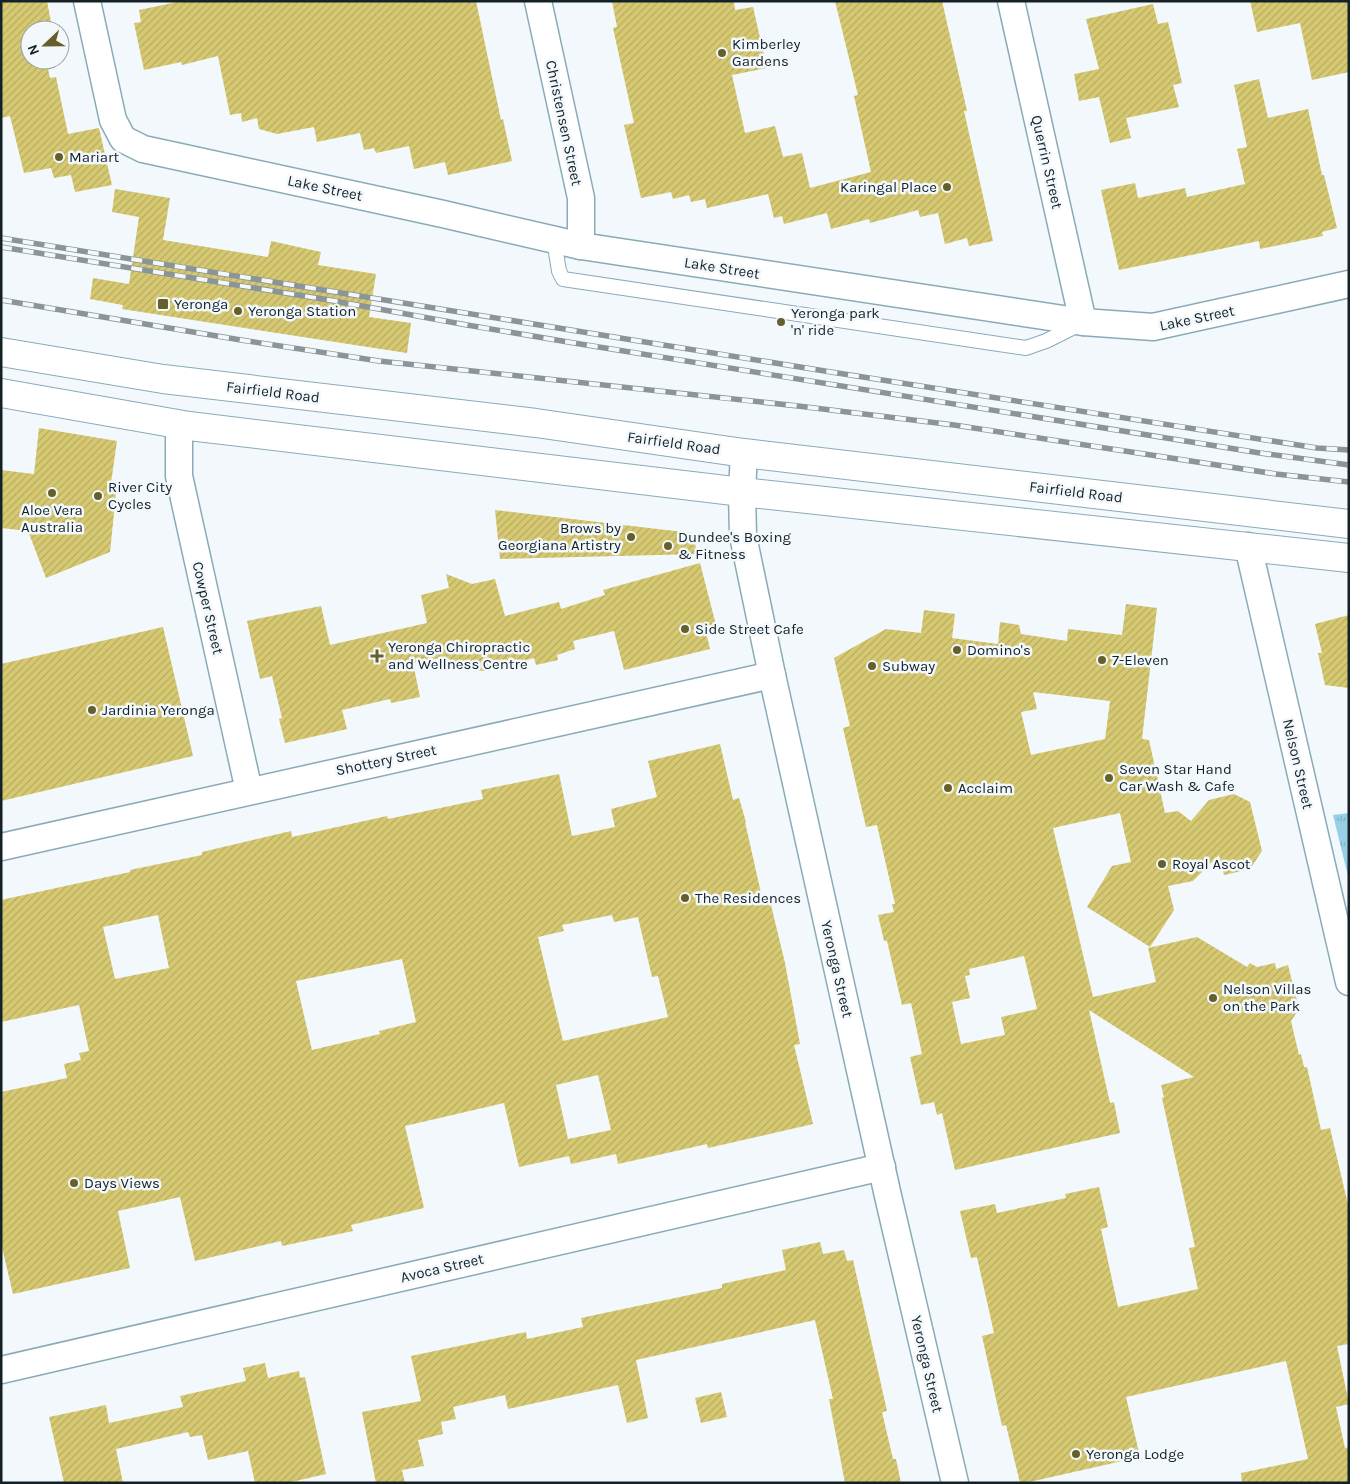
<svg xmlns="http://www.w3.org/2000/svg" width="1350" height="1484" viewBox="0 0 1350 1484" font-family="Karla,sans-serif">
	<defs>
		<pattern id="park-tufts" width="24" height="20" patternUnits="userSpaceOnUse" patternTransform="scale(1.25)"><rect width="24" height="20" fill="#96cfe6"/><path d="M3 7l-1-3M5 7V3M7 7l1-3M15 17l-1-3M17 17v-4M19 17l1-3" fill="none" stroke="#80b1c5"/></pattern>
		<pattern id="building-hatch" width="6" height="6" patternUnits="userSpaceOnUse" patternTransform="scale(1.25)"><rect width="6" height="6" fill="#d6c972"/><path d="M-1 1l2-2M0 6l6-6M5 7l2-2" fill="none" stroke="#b7ac63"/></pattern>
	</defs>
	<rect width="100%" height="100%" fill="#f2f8fb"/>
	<path fill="url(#park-tufts)" d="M1349 813V880L1333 815Z"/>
	<g fill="url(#building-hatch)" fill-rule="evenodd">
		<path d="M1 1H47L51 22 38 25 39 30H30V60H46L50 78 56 77 68 134 99 128 112 185 75 192 71 175 54 178 51 168 24 173 10 116 1 118Z"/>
		<path d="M182 1H476L501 120 503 119 512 161 448 175 445 162 414 169 409 146 376 153 374 148 364 150 360 133 317 142 314 127 277 134 259 129 257 118 242 122 241 113 230 115 218 56 182 65 181 62 144 70 134 23 141 22 139 10Z"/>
		<path d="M612 1H734L735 10 753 7 767 68 732 75 745 133 775 126 783 157 802 153 810 188 871 172 854 96 858 95 835 1H942L967 111H964L993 241 969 246 967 238 945 244 938 213 920 217 918 210 870 223 869 219 831 229 827 213 784 224 782 216 774 218 768 194 707 208 705 199 691 202 689 195 673 199 671 192 641 198 624 125 634 123 613 28 617 27Z"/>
		<path d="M1250 1H1349V72L1312 80 1300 23 1257 32Z"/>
		<path d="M1153 4 1158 24 1168 22 1182 83 1173 85 1179 107 1126 118 1131 138 1110 143 1099 97 1079 101 1074 74 1099 69 1086 19Z"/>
		<path d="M1259 79 1268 118 1308 109 1322 175H1324L1337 228 1322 232 1323 236 1260 249 1259 241 1119 270 1101 190 1135 183 1138 198 1185 188 1187 197 1245 184 1237 149 1247 147 1234 85Z"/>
		<path d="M115 189 170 198 163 240 268 257 271 241 321 252 318 265 376 274 369 317 411 323 407 353 122 309 123 305 90 299 93 278 129 284 139 217 112 212Z"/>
		<path d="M39 428 117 441 111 483 117 484 110 552 46 578 28 531 1 528V470L34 474Z"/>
		<path d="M495 510 692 533 698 554 500 559Z"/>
		<path d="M700 563 716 625 705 628 710 649 624 670 614 631 573 641 575 649 557 655 558 660 536 665 534 658 483 671 471 670 457 665 446 657 413 663 420 697 391 703 390 699 342 710 347 729 285 743 279 719 282 718 272 676 260 679 247 621 321 606 330 645 427 623 421 595 449 588 446 574 472 584 495 579 505 616 559 602 561 609 605 595 603 590Z"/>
		<path d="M1126 604 1157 608 1142 739 1149 740 1165 813 1178 811 1191 821 1209 800 1234 794 1250 802 1262 851 1250 869 1224 875 1219 855 1193 881 1168 886 1174 910 1150 947 1087 907 1112 866 1131 862 1120 813 1053 828 1093 997 1156 982 1148 948 1197 937 1247 967 1250 963 1257 967 1275 963 1276 969 1288 965 1299 1009 1291 1021 1299 1055 1301 1054 1304 1067H1307L1321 1130 1330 1128 1349 1209V1344L1337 1346 1349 1404 1336 1407 1345 1448 1349 1447V1483H1242L1241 1473 1308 1459 1286 1361 1126 1397 1140 1457 1025 1483H1020L1006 1425 1002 1426 982 1336 994 1333 977 1257 971 1258 960 1211 995 1204 997 1213 1066 1198 1065 1194 1099 1187 1108 1227 1101 1229 1118 1307 1198 1289 1189 1248 1195 1247 1162 1098 1164 1097 1161 1085 1194 1077 1089 1010 1110 1103 1114 1102 1120 1133 955 1170 942 1113 937 1115 934 1102 921 1105 910 1057 922 1054 911 1003 902 1005 887 941H884L878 915 894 912 892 904H895L877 825 866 827 843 728 850 726 834 658 886 629 921 633 924 610 955 614 952 638 998 644 1000 622 1019 625 1021 634 1067 641 1068 629 1122 635ZM1033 692 1110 701 1105 739 1031 755 1021 712 1037 709ZM1024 956 1037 1009 1001 1017 1005 1035 961 1044 952 1002 970 998 965 976 970 975 969 969Z"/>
		<path d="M1349 615V688L1325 685 1318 653H1322L1315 624Z"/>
		<path d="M163 627 193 756 1 801V664Z"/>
		<path d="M720 744 733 800 739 798 746 822H745L763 902 770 901 785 963 800 1044 794 1045 813 1124 708 1148 707 1144 618 1164 616 1154 571 1164 569 1156 519 1167 504 1103 405 1126 424 1208 351 1225 353 1231 282 1246 281 1241 195 1261 180 1197 118 1211 130 1268 13 1294 1 1243V1092L67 1078 64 1064 81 1060 79 1053 89 1051 79 1005 1 1022V900L130 872V870L202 855V852L291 831 292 837 387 816 388 819 483 799 481 790 559 774 572 836 615 827 611 809 657 797 648 761ZM158 915 169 968 115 979 103 927ZM612 915 614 922 638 917 652 977 658 976 668 1017 563 1041 538 937 564 931 562 925ZM402 959 416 1022 379 1031 380 1034 312 1050 296 981ZM598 1075 611 1130 568 1139 556 1085Z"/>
		<path d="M820 1242 823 1254 844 1250 847 1261 853 1260 887 1411 882 1412 893 1459H896L901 1483H845L829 1399H833L815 1320 636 1360 648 1418 627 1423 618 1385 508 1409 505 1395 453 1407 456 1419 441 1422 443 1434 418 1440 424 1466 402 1470 405 1483H376L362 1412 421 1401 411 1356 526 1332 527 1339 583 1327 581 1318 722 1288V1284L786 1270 782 1250Z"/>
		<path d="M265 1363 268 1378 299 1371 300 1378 305 1377 326 1474 287 1483H255L248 1451 208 1460 202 1435 190 1437 188 1432 116 1449 123 1483H64L49 1417 106 1405 109 1423 183 1407 180 1396 246 1381 243 1368Z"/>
		<path d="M721 1392 727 1417 701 1423 695 1398Z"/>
	</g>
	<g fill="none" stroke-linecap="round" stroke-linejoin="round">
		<g stroke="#89abb8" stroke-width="16">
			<path id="lane" d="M554 240 559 271 563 279 1026 348 1046 341 1080 324"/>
		</g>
		<g stroke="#89abb8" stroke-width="29">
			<g id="street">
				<path d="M87 1 113 120 123 139 143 149 180 157 443 214 581 246 1083 322 1153 327 1349 284"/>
				<path d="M538 1 581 198V246"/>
				<path d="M1011 1 1083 322"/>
				<path d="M179 425V476L249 791"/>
				<path d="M744 453 742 492 743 536 772 675 888 1196 955 1483"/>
				<path d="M1248 546 1349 982"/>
				<path d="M1 847 772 675"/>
				<path d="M1 1370 882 1167"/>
			</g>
		</g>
		<g stroke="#89abb8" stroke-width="30">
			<g id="secondary">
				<path d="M1 352 163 379 536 423 744 453 1349 524"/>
				<path d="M1 393 189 426 742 492 1349 558"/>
			</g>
		</g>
		<use href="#lane" stroke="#fff" stroke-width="14"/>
		<use href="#street" stroke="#fff" stroke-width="26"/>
		<use href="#secondary" stroke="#fff" stroke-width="28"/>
		<g stroke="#8b9599" stroke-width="5.5">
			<g id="rail">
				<path d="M1 238 831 372 1317 448 1349 450"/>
				<path d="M1 247 329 300 467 325 580 344 1260 453 1349 465"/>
				<path d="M1 300 241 340 379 361 798 406 954 425 1276 474 1349 482"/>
			</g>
		</g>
		<use href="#rail" stroke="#f2f8fb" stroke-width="4" stroke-dasharray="11" stroke-linecap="butt"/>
	</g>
	<g fill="#665f2b" stroke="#f2f8fb" stroke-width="2">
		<circle cx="722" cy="53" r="5"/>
		<circle cx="59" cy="157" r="5"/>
		<circle cx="947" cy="187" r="5"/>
		<rect x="157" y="298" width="12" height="12" rx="2.5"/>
		<circle cx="238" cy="311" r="5"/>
		<circle cx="781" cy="322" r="5"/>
		<circle cx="52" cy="493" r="5"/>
		<circle cx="98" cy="496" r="5"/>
		<circle cx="631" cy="537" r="5"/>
		<circle cx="668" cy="546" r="5"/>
		<circle cx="685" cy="629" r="5"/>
		<circle cx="957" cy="650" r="5"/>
		<path d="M374.5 648.5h5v5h5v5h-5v5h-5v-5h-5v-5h5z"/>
		<circle cx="1102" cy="660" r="5"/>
		<circle cx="872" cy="666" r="5"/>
		<circle cx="92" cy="710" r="5"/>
		<circle cx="1109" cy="778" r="5"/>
		<circle cx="948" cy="788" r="5"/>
		<circle cx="1162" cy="864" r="5"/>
		<circle cx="685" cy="898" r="5"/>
		<circle cx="1213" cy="998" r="5"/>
		<circle cx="74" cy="1183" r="5"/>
		<circle cx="1076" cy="1454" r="5"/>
	</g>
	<g text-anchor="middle" stroke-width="5" stroke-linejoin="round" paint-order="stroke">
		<g font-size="15" fill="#142227" stroke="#f2f8fb" text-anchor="start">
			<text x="732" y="49">Kimberley<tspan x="732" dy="17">Gardens</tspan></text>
			<text x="69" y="162">Mariart</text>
			<text x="937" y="192" text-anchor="end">Karingal Place</text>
			<text x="174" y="309">Yeronga</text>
			<text x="248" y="316">Yeronga Station</text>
			<text x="791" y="318">Yeronga park<tspan x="791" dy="17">'n' ride</tspan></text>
			<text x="108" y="492">River City<tspan x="108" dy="17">Cycles</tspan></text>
			<text x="52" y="515" text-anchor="middle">Aloe Vera<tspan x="52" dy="17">Australia</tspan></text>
			<text x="621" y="533" text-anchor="end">Brows by<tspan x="621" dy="17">Georgiana Artistry</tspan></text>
			<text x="678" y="542">Dundee's Boxing<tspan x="678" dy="17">&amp; Fitness</tspan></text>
			<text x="695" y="634">Side Street Cafe</text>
			<text x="388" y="652">Yeronga Chiropractic<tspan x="388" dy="17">and Wellness Centre</tspan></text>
			<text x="967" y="655">Domino's</text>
			<text x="1112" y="665">7-Eleven</text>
			<text x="882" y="671">Subway</text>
			<text x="102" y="715">Jardinia Yeronga</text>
			<text x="1119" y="774">Seven Star Hand<tspan x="1119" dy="17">Car Wash &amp; Cafe</tspan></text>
			<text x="958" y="793">Acclaim</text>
			<text x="1172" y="869">Royal Ascot</text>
			<text x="695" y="903">The Residences</text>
			<text x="1223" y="994">Nelson Villas<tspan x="1223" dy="17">on the Park</tspan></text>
			<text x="84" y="1188">Days Views</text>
			<text x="1086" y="1459">Yeronga Lodge</text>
		</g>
		<g font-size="15" fill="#142227" stroke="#f2f8fb">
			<text transform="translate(564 123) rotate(78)" y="5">Christensen Street</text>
			<text transform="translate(1047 162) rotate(77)" y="5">Querrin Street</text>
			<text transform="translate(325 188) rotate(12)" y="5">Lake Street</text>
			<text transform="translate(722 268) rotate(9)" y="5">Lake Street</text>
			<text transform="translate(1197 318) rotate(-12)" y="5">Lake Street</text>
			<text transform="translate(273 392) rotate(7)" y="5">Fairfield Road</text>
			<text transform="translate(674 443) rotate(8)" y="5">Fairfield Road</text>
			<text transform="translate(1076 492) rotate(7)" y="5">Fairfield Road</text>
			<text transform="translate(208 608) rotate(77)" y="5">Cowper Street</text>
			<text transform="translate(386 760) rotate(-12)" y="5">Shottery Street</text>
			<text transform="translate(1298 764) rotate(77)" y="5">Nelson Street</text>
			<text transform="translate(837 969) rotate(77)" y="5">Yeronga Street</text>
			<text transform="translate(442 1268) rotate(-13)" y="5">Avoca Street</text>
			<text transform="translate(927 1364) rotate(77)" y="5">Yeronga Street</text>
		</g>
	</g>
	<rect width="1350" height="1484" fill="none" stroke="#142227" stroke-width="5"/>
	<g transform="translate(45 45) rotate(248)"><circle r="24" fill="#f2f8fb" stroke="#99a2a6"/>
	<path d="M0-4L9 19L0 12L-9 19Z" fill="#665f2b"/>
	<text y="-8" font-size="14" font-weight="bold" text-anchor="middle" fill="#142227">N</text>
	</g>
</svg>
